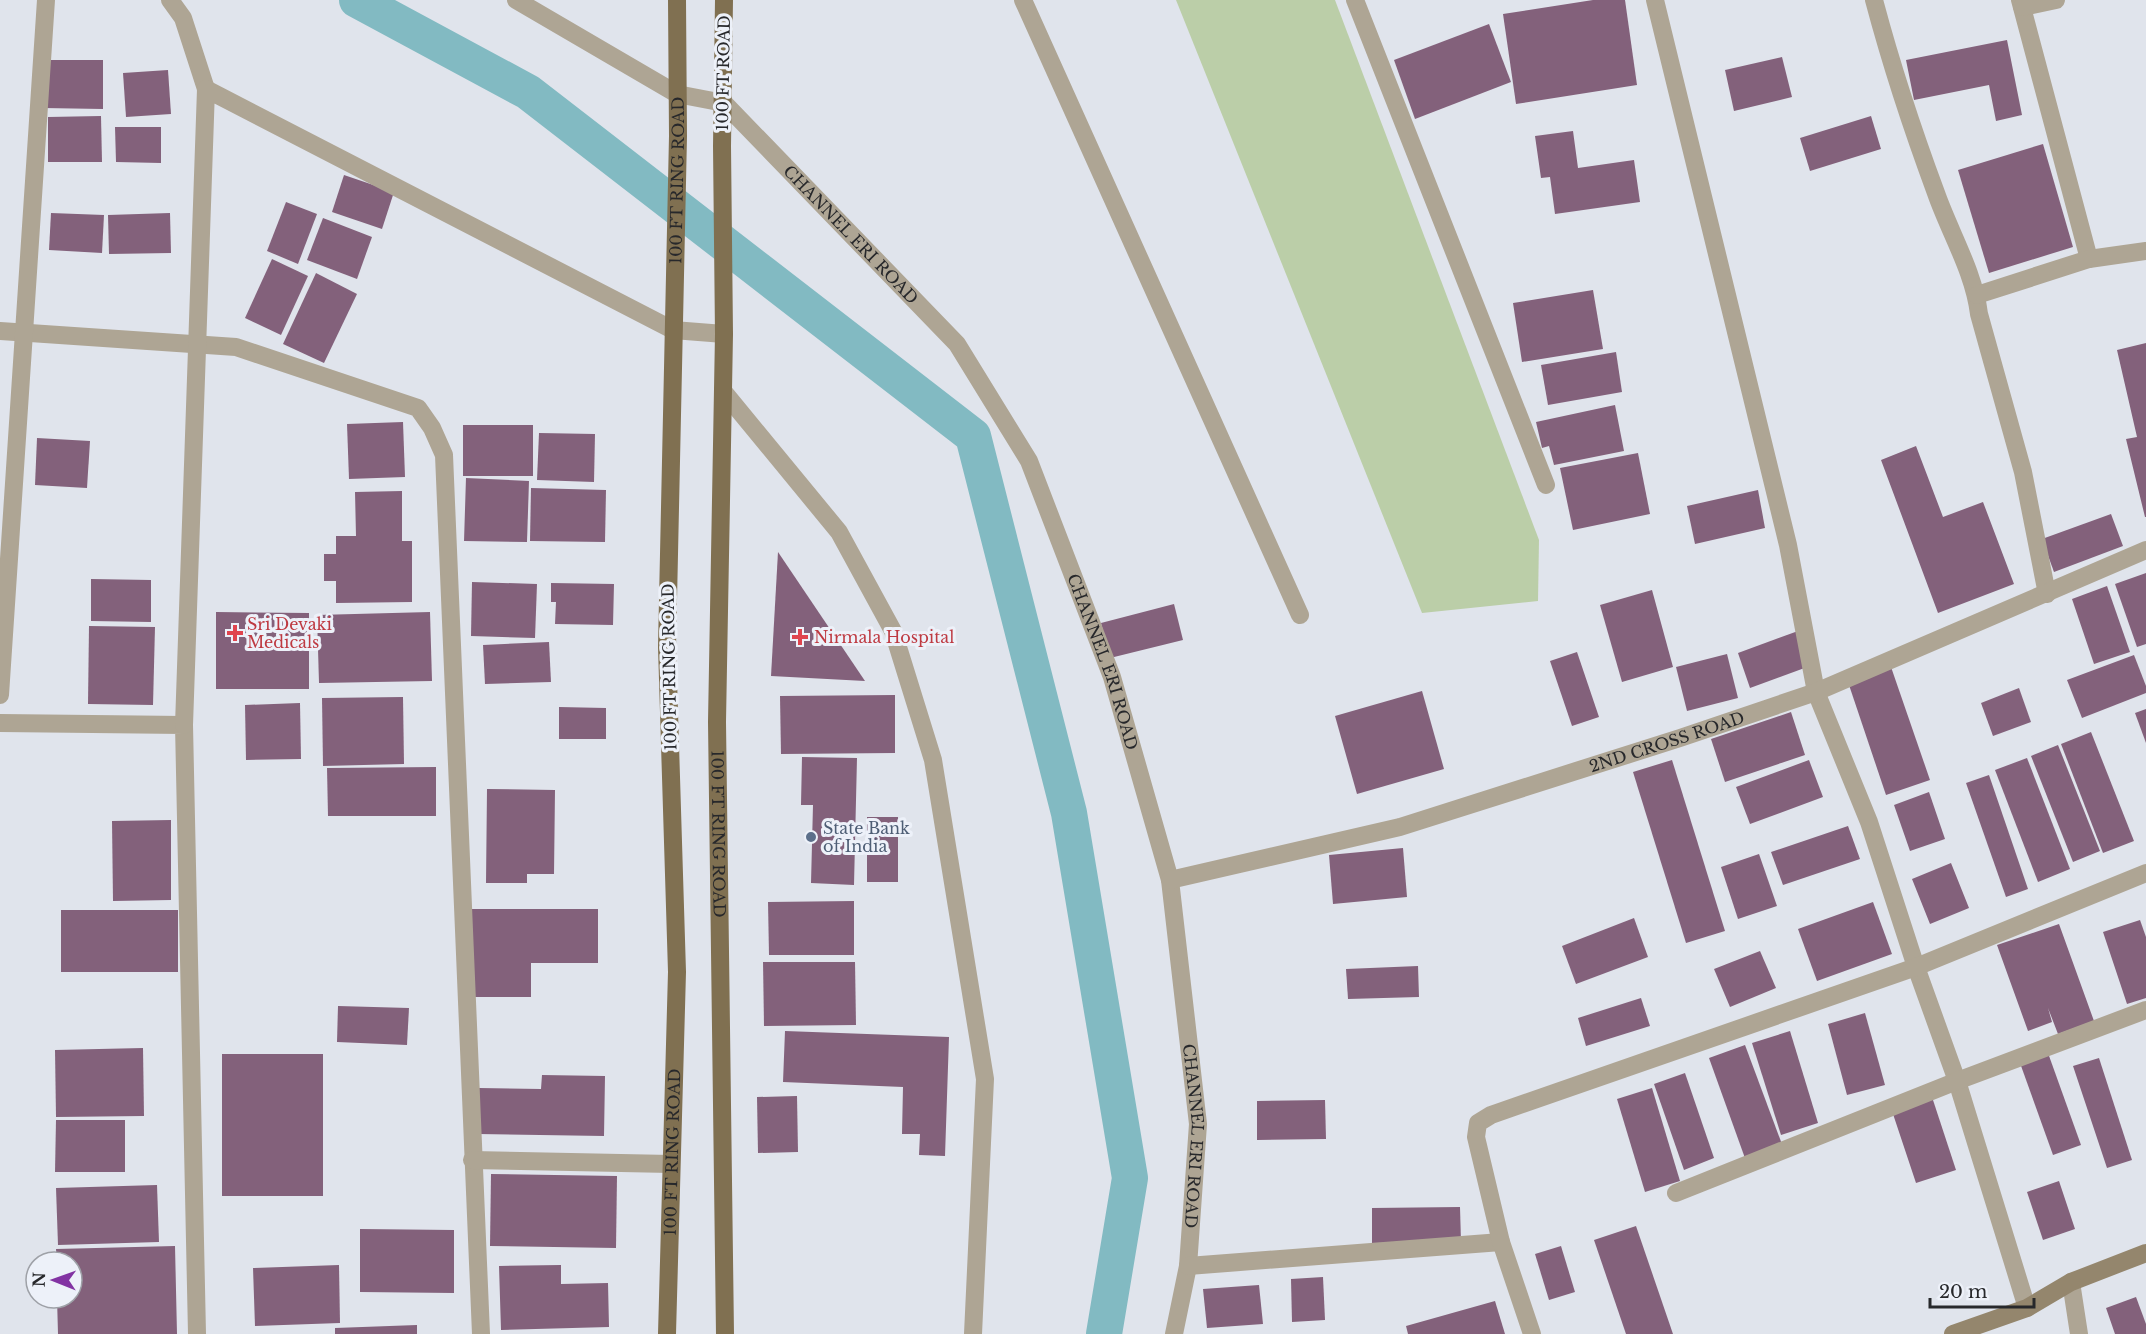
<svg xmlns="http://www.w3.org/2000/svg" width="2146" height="1334" viewBox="0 0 2146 1334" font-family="'Libre Baskerville',serif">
	<rect width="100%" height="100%" fill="#e0e4ec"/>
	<path fill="#bbcea8" d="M1176 0H1335L1539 540 1538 601 1422 613Z"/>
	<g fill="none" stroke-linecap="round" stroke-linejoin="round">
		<path stroke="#82bac2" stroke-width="36" d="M357 0 528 92 973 436 1069 813 1130 1178 1104 1334"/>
	</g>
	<g fill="#83617b">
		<path d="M1593 0H1625L1637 85 1516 104 1503 14Z"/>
		<path d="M1489 24 1511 82 1415 119 1394 60Z"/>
		<path d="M2007 40 2022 115 1996 121 1989 85 1914 100 1906 60Z"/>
		<path d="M1782 57 1792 97 1734 111 1725 70Z"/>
		<path d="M43 60H103V109L43 108Z"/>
		<path d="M168 70 171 114 126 117 123 73Z"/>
		<path d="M101 116 102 162H48V117Z"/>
		<path d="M1871 116 1881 149 1810 171 1800 138Z"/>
		<path d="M115 127H161V163L116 162Z"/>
		<path d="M1573 131 1578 168 1634 160 1640 202 1555 214 1550 177 1541 178 1535 136Z"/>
		<path d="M2043 144 2073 247 1989 273 1958 170Z"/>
		<path d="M344 175 394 192 382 229 332 212Z"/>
		<path d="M286 202 317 214 298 264 267 251Z"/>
		<path d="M51 213 104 215 102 253 49 250Z"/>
		<path d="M170 213 171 253 109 254 108 215Z"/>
		<path d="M323 218 372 237 357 279 307 260Z"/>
		<path d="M272 259 308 276 281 335 245 318Z"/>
		<path d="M316 273 357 294 324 363 283 344Z"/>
		<path d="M1593 290 1603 349 1522 362 1513 303Z"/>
		<path d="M2146 343V517H2145L2126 439 2137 437 2117 350Z"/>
		<path d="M1616 352 1622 392 1548 405 1541 365Z"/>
		<path d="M1615 405 1624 451 1554 465 1549 446 1542 448 1536 422Z"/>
		<path d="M403 422 405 477 349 479 347 424Z"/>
		<rect x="463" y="425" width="70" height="51"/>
		<path d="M539 433 595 434 594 482 537 480Z"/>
		<path d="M37 438 90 441 87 488 35 485Z"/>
		<path d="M1916 446 1943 517 1983 502 2014 584 1938 613 1881 460Z"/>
		<path d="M1638 453 1650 514 1573 530 1560 468Z"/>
		<path d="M466 478 529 481 527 542 464 541Z"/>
		<path d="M531 488 606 490 605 542 530 541Z"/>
		<path d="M1758 490 1765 528 1695 544 1687 506Z"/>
		<path d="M402 491V541H412V602L336 603V581H324V554H336V536H356L355 492Z"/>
		<path d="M2111 514 2123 546 2054 572 2042 539Z"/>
		<path d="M778 552 865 681 771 676Z"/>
		<path d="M2146 573V644L2137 647 2115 584Z"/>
		<path d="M91 579 151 580V622L91 621Z"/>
		<path d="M472 582 537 584 535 638 471 636Z"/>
		<path d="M551 583 614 584 613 625 555 624 556 602H551Z"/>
		<path d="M2107 586 2130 652 2094 664 2072 599Z"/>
		<path d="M1652 590 1673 667 1622 682 1600 605Z"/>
		<path d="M1174 604 1183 640 1110 658 1101 623Z"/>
		<path d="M216 612 309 613V689H216Z"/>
		<path d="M430 612 432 681 319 683 317 615Z"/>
		<path d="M89 626 155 627 153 705 88 704Z"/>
		<path d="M1798 631 1810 666 1750 688 1738 653Z"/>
		<path d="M549 642 551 682 485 684 483 645Z"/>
		<path d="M1577 652 1599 717 1572 726 1550 661Z"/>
		<path d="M1727 654 1738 698 1687 711 1676 667Z"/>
		<path d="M2134 655 2146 686V693L2082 718 2067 680Z"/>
		<path d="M1891 667 1930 780 1886 795 1848 682Z"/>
		<path d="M2019 688 2031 722 1993 736 1981 703Z"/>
		<path d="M1422 691 1444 769 1357 794 1335 716Z"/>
		<path d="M895 695V753L781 754 780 696Z"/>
		<path d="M403 697 404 764 323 766 322 698Z"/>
		<path d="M300 703 301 759 246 760 245 705Z"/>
		<path d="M559 707 606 708V739H559Z"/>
		<path d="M2146 709V743L2135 713Z"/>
		<path d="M1791 712 1805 755 1725 782 1711 739Z"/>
		<path d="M2091 732 2134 841 2103 853 2061 744Z"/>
		<path d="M2058 745 2100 851 2073 862 2031 756Z"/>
		<path d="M802 757 857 758 854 885 811 883 813 805H801Z"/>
		<path d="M2027 758 2070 869 2038 882 1995 770Z"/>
		<path d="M1672 760 1725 931 1686 943 1633 772Z"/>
		<path d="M1809 760 1823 797 1750 824 1736 787Z"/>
		<path d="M436 767V816H328L327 768Z"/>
		<path d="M1989 775 2028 889 2006 897 1966 783Z"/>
		<path d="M487 789 555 790 554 874H527V883H486Z"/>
		<path d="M1929 792 1945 839 1910 851 1894 805Z"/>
		<rect x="867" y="817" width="31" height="65"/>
		<path d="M171 820V900L113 901 112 821Z"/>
		<path d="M1848 826 1860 859 1783 885 1771 852Z"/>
		<path d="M1403 848 1407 897 1333 904 1329 855Z"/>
		<path d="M1759 854 1777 906 1738 919 1721 867Z"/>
		<path d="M1951 863 1969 908 1930 924 1912 879Z"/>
		<path d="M854 901V955H769L768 902Z"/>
		<path d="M1873 902 1892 954 1817 981 1798 929Z"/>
		<path d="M470 909H598V963H531V997H470Z"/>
		<rect x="61" y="910" width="117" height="62"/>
		<path d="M1634 918 1648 957 1576 984 1562 946Z"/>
		<path d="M2140 920 2146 937V998L2127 1004 2103 932Z"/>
		<path d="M2059 924 2094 1021 2058 1034 2048 1008 2052 1022 2028 1031 1997 945Z"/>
		<path d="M1760 951 1776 988 1730 1007 1714 969Z"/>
		<path d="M763 962H855L856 1025 764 1026Z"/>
		<path d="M1418 966 1419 997 1348 999 1346 969Z"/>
		<path d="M1641 998 1650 1026 1586 1046 1578 1018Z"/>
		<path d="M338 1006 409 1008 407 1045 337 1042Z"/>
		<path d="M1865 1013 1885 1085 1847 1095 1828 1024Z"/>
		<path d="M785 1031 949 1037 945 1156 919 1155 920 1134H902L903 1087 783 1082Z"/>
		<path d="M1790 1031 1818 1123 1781 1135 1752 1043Z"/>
		<path d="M1745 1045 1783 1147 1746 1161 1709 1058Z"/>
		<path d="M143 1048 144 1116 56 1117 55 1050Z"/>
		<path d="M2048 1053 2081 1145 2053 1155 2020 1063Z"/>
		<rect x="222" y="1054" width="101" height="142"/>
		<path d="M2099 1058 2132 1160 2107 1168 2073 1066Z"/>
		<path d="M1685 1073 1714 1158 1684 1170 1654 1084Z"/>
		<path d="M542 1075 605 1076 604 1136 478 1134 479 1088 541 1089Z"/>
		<path d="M1652 1088 1680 1181 1645 1192 1617 1099Z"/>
		<path d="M797 1096 798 1152 758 1153 757 1097Z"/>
		<path d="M1932 1097 1956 1170 1916 1183 1892 1111Z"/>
		<path d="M1325 1100 1326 1139 1257 1140V1101Z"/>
		<path d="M56 1120H125V1172H55Z"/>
		<path d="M491 1174 617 1176 616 1248 490 1246Z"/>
		<path d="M2059 1181 2075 1229 2043 1240 2027 1192Z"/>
		<path d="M157 1185 159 1242 58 1245 56 1188Z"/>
		<path d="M1460 1207 1461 1242 1372 1243V1208Z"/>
		<path d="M1636 1226 1673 1334H1626L1594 1240Z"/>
		<path d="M360 1229 454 1230V1293L360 1292Z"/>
		<path d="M175 1246 177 1334H58L57 1298H72V1262H57L56 1249Z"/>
		<path d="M1561 1246 1575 1292 1549 1300 1535 1254Z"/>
		<path d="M339 1265 340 1323 255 1326 253 1268Z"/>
		<path d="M561 1265V1284L608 1283 609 1327 501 1330 499 1266Z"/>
		<path d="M1323 1277 1325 1320 1292 1322 1291 1279Z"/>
		<path d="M1259 1285 1263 1324 1207 1328 1203 1289Z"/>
		<path d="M2136 1297 2146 1324V1334H2115L2106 1308Z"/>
		<path d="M1495 1301 1505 1334H1408L1406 1326Z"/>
		<path d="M417 1325V1334H335V1328Z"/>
	</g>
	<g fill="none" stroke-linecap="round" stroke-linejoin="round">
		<g stroke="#aea594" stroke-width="18">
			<path d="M170 0 183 18 206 89"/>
			<path id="s1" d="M516 0 677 94 724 103 957 344 1029 461 1112 677 1170 880 1198 1124 1188 1266 1174 1334"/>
			<path d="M1023 0 1300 615"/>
			<path d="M1355 0 1546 485"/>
			<path d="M1655 0 1788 545 1816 692 1869 822 1916 967 1957 1081 2027 1308"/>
			<path d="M1874 0C1891 64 1913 131 1936 193 1950 233 1974 272 1979 314L2023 472 2047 594"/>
			<path d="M2020 0 2089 259"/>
			<path d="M2022 7 2056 0"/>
			<path d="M1977 295 2089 259 2146 251"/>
			<path d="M0 331 236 347 418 408 432 428 444 455 481 1334"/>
			<path d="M723 391 839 532 893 631 933 760 985 1079 973 1334"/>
			<path d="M0 695 46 0"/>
			<path d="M0 723 184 725 197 1334"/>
			<path d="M184 725 206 89 673 330 724 334"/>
			<path id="s2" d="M1170 880 1400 827 1680 738 1816 692 2146 550"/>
			<path d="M472 1160 671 1164"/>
			<path d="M1676 1193 1957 1081 2146 1010"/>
			<path d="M1188 1266 1501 1242"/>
			<path d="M2071 1282 2079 1334"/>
			<path d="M1532 1334 1501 1242 1476 1137 1478 1123 1491 1115 1916 967 2146 873"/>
		</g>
		<path stroke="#94866d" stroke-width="18" d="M1953 1334 2027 1308 2071 1282 2146 1253"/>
		<g stroke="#807051" stroke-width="18">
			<path id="s3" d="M724 0 722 146 724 334 717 722 725 1334"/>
			<path id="s4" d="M667 1334 677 972 667 647 678 136 677 0"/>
		</g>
	</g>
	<g fill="#e0444e" stroke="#edf1f9" stroke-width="2">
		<path d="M232 624h6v6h6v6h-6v6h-6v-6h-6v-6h6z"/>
		<path d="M797 628h6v6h6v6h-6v6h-6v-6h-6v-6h6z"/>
	</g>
	<circle fill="#5c6f8a" stroke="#edf1f9" stroke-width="2" cx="811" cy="837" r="6"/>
	<g text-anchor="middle" stroke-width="6" stroke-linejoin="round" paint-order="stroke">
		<g font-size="16" fill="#27282b" stroke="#edf1f9">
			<text transform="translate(723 73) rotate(-89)" y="6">100 FT ROAD</text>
			<text dy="6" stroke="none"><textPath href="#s4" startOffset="1154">100 FT RING ROAD</textPath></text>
			<text dy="6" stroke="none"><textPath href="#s1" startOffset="417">CHANNEL ERI ROAD</textPath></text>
			<text dy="6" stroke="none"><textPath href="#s1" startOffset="921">CHANNEL ERI ROAD</textPath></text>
			<text transform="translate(669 667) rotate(-91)" y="6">100 FT RING ROAD</text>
			<text dy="6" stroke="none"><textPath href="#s2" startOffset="516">2ND CROSS ROAD</textPath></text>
			<text dy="6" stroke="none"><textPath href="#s3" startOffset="834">100 FT RING ROAD</textPath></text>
			<text dy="6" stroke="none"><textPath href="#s1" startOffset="1407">CHANNEL ERI ROAD</textPath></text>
			<text dy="6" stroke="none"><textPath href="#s4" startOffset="182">100 FT RING ROAD</textPath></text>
		</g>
		<g font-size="16" fill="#be3a42" stroke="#edf1f9" text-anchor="start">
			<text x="247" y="630">Sri Devaki<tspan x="247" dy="18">Medicals</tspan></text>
			<text x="814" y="643">Nirmala Hospital</text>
		</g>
		<g font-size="16" fill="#4e5e75" stroke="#edf1f9" text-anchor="start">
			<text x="823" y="834">State Bank<tspan x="823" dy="18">of India</tspan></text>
		</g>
	</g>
	<g transform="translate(54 1280) rotate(271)"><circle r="28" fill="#edf1f9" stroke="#9ea1a7" stroke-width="1.5"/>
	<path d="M0-4.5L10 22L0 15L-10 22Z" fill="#8233a3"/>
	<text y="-9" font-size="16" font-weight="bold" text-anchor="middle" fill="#27282b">N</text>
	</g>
	<path d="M1930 1298v9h104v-9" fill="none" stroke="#27282b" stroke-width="3"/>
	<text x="1939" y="1298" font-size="18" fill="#27282b" stroke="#edf1f9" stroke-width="4.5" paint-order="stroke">20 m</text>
</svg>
